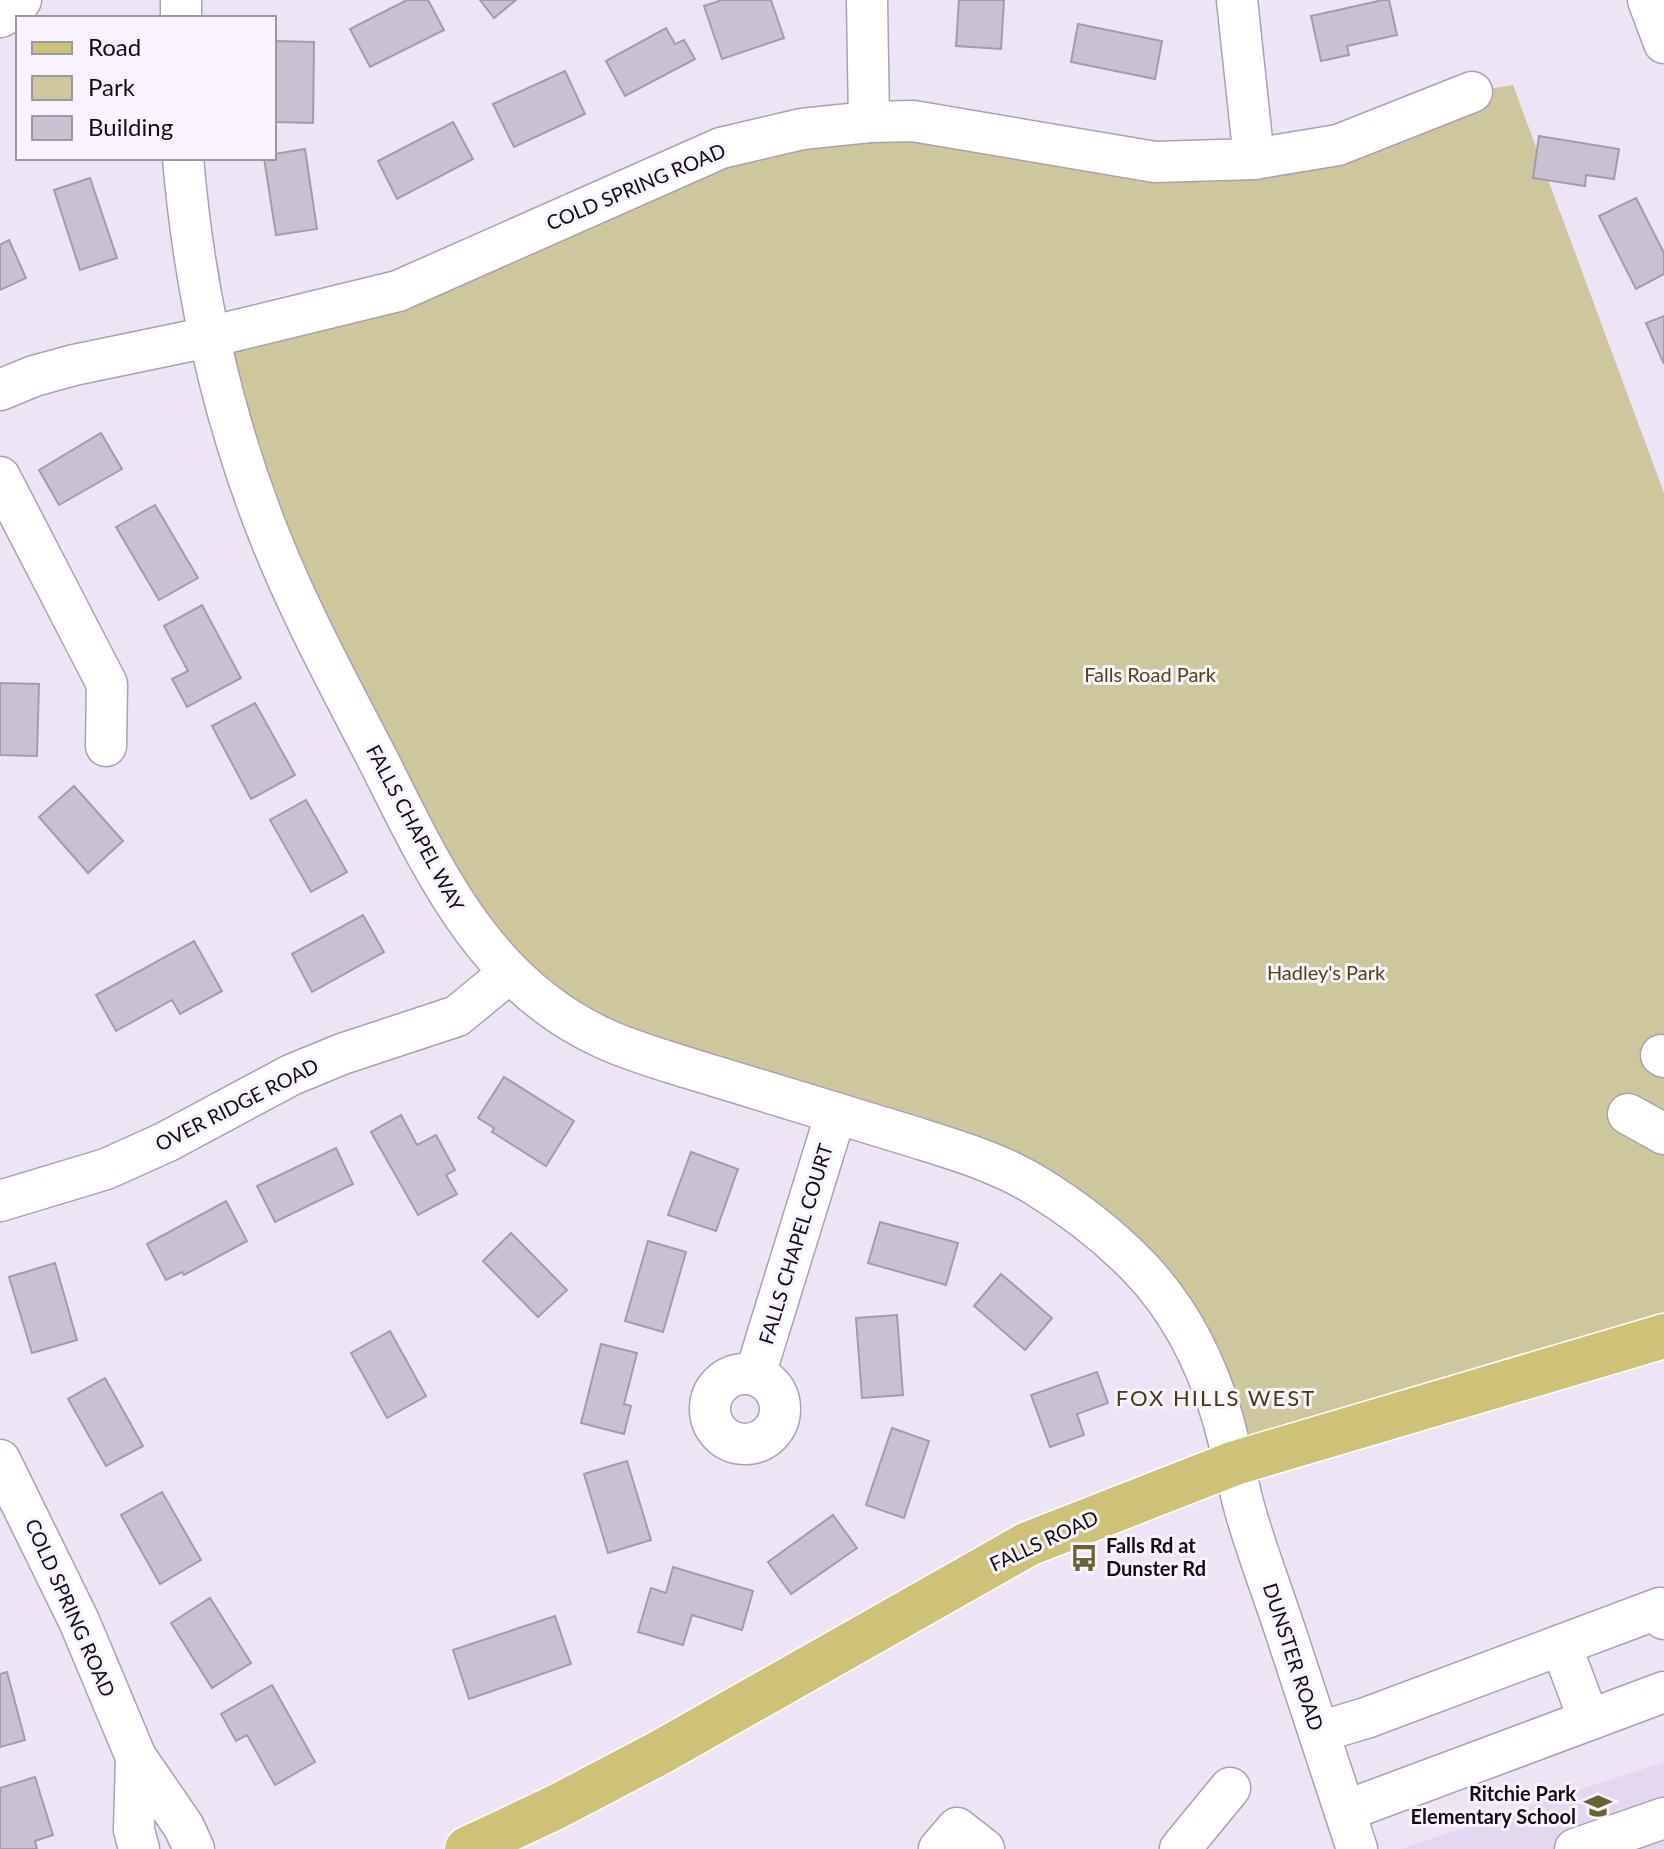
<svg xmlns="http://www.w3.org/2000/svg" width="1664" height="1849" viewBox="0 0 1664 1849" font-family="Lato,sans-serif">
	<rect width="100%" height="100%" fill="#ede4f6"/>
	<path fill="#e4d8f0" d="M1664 1762V1849H1400Z"/>
	<path fill="#cec79e" d="M1513 85 1664 493V1336L1235 1463 1195 1348 1060 1202 753 1088 508 974 342 690 209 337 802 129 1254 159 1472 92Z"/>
	<g fill="#c9c1d1" stroke="#a49cac" stroke-width="2">
		<path d="M407 0H428L444 30 370 67 350 29Z"/>
		<path d="M480 0H516L494 18Z"/>
		<path d="M722 0H771L784 38 722 59 704 6Z"/>
		<path d="M959 0H1004L1001 49 956 46Z"/>
		<path d="M1383 0H1389L1397 35 1347 46 1349 55 1321 61 1311 16Z"/>
		<path d="M1078 24 1162 41 1155 79 1071 62Z"/>
		<path d="M666 28 675 44 684 40 695 59 625 96 606 61Z"/>
		<path d="M274 41 314 42 313 123 274 122Z"/>
		<path d="M565 71 585 114 514 147 493 104Z"/>
		<path d="M453 122 473 159 397 199 378 161Z"/>
		<path d="M1539 136 1619 149 1614 179 1586 175 1585 186 1533 178Z"/>
		<path d="M305 149 317 229 276 235 264 158H274V154Z"/>
		<path d="M90 178 117 258 80 270 54 190Z"/>
		<path d="M1636 198 1664 253V274L1636 289 1599 216Z"/>
		<path d="M9 240 26 278 0 290V245Z"/>
		<path d="M1664 316V364L1646 323Z"/>
		<path d="M101 433 122 469 59 505 39 470Z"/>
		<path d="M155 505 198 578 159 600 116 527Z"/>
		<path d="M202 605 241 678 187 707 172 679 188 671 164 626Z"/>
		<path d="M0 683 39 684 37 756 0 755Z"/>
		<path d="M255 703 295 775 251 799 212 726Z"/>
		<path d="M74 786 123 841 88 873 39 817Z"/>
		<path d="M306 800 347 872 311 892 270 820Z"/>
		<path d="M363 915 384 952 312 992 292 954Z"/>
		<path d="M194 941 222 991 180 1014 172 1000 116 1031 96 995Z"/>
		<path d="M504 1077 574 1121 546 1166 492 1132 494 1128 478 1118Z"/>
		<path d="M401 1115 417 1145 436 1135 455 1170 446 1175 457 1194 418 1215 371 1132Z"/>
		<path d="M336 1148 353 1184 275 1222 257 1186Z"/>
		<path d="M691 1152 738 1169 716 1231 668 1215Z"/>
		<path d="M226 1201 247 1241 184 1275 182 1272 166 1280 147 1244Z"/>
		<path d="M880 1222 958 1243 946 1285 868 1263Z"/>
		<path d="M511 1233 567 1290 538 1317 483 1261Z"/>
		<path d="M648 1241 686 1252 663 1332 625 1321Z"/>
		<path d="M55 1263 77 1340 32 1353 9 1277Z"/>
		<path d="M1001 1274 1052 1318 1025 1350 974 1306Z"/>
		<path d="M897 1315 903 1395 862 1398 856 1318Z"/>
		<path d="M390 1331 426 1396 387 1418 351 1353Z"/>
		<path d="M601 1344 637 1353 624 1404 631 1406 624 1434 581 1423Z"/>
		<path d="M1097 1372 1108 1403 1077 1414 1084 1435 1050 1447 1031 1395Z"/>
		<path d="M105 1378 143 1446 106 1466 68 1399Z"/>
		<path d="M892 1428 929 1441 904 1518 866 1505Z"/>
		<path d="M627 1461 651 1540 608 1553 584 1474Z"/>
		<path d="M162 1492 201 1560 160 1584 121 1515Z"/>
		<path d="M833 1515 857 1548 791 1594 768 1562Z"/>
		<path d="M673 1567 753 1591 742 1630 692 1615 683 1645 638 1632 651 1588 666 1593Z"/>
		<path d="M210 1598 251 1663 212 1688 171 1623Z"/>
		<path d="M555 1616 571 1664 469 1699 453 1650Z"/>
		<path d="M7 1672 25 1740 0 1747V1674Z"/>
		<path d="M272 1685 315 1762 275 1785 247 1735 236 1741 221 1714Z"/>
		<path d="M35 1777 53 1835 35 1841 37 1849H0V1788Z"/>
	</g>
	<g fill="none" stroke-linecap="round" stroke-linejoin="round">
		<g stroke="#a9a1b2" stroke-width="43">
			<g id="minor">
				<path d="M867 0 869 122"/>
				<path d="M1237 0 1254 159"/>
				<path d="M1648 0 1664 43"/>
				<path d="M0 17 12 11 21 0"/>
				<path d="M181 18V0"/>
				<path d="M183 158C194 287 222 417 270 537 300 613 340 686 377 758 433 869 483 983 603 1038 633 1052 666 1061 698 1071 769 1093 840 1114 911 1136 952 1149 998 1162 1035 1185 1073 1208 1110 1237 1140 1268 1178 1308 1205 1360 1221 1413 1231 1445 1236 1478 1245 1510 1256 1549 1271 1588 1284 1627 1308 1701 1333 1775 1357 1849"/>
				<path d="M0 390 34 376 74 365 209 337 398 291 721 148 802 129 869 122 913 121 1155 162 1254 159 1338 145 1472 92"/>
				<path d="M0 477 107 684 106 746"/>
				<path d="M1661 1055 1664 1057"/>
				<path d="M1628 1114 1664 1134"/>
				<path d="M0 1201 106 1169 166 1142 291 1075 342 1054 457 1016 508 974"/>
				<circle cx="745" cy="1409" r="35"/>
				<path d="M755 1375 836 1113"/>
				<path d="M0 1460 79 1621 136 1757 184 1827 194 1849"/>
				<path d="M1561 1645 1589 1720"/>
				<path d="M1319 1732 1366 1718 1660 1608 1664 1619"/>
				<path d="M136 1757 134 1830 139 1849"/>
				<path d="M1345 1811 1664 1692"/>
				<path d="M939 1849 957 1828 984 1849"/>
				<path d="M1180 1849 1230 1788"/>
				<path d="M1575 1849 1664 1818"/>
			</g>
		</g>
		<g stroke="#fff" stroke-width="47">
			<path id="major" d="M467 1849 556 1807 659 1753 1028 1544 1235 1463 1664 1336"/>
		</g>
		<use href="#minor" stroke="#fff" stroke-width="40"/>
		<use href="#major" stroke="#cdc278" stroke-width="44"/>
	</g>
	<defs>
		<g id="bus-bare" transform="scale(2.16)"><path d="M-5-6H5V4H4V6H2V4H-2V6H-4V4H-5ZM-3.5-4V0h7V-4ZM-3.5 1.2v1.5H-2V1.2ZM2 1.2v1.5H3.5V1.2Z" fill="#6b632f" stroke="#f8f3fe" stroke-width="2.5" paint-order="stroke"/></g>
		<g id="school-bare" transform="scale(2.16)"><path d="M0-5L7-2L0 1L-7-2ZM-4 1L0 2.5L4 1V4Q0 6-4 4Z" fill="#6b632f" stroke="#f8f3fe" stroke-width="2.5" paint-order="stroke"/></g>
	</defs>
	<g fill-rule="evenodd">
		<use href="#bus-bare" x="1084" y="1558"/>
		<use href="#school-bare" x="1598" y="1806"/>
	</g>
	<g text-anchor="middle" stroke-width="6" stroke-linejoin="round" paint-order="stroke">
		<g font-size="20" fill="#110f14" stroke="#f8f3fe">
			<text transform="translate(636 187) rotate(-23)" y="7">COLD SPRING ROAD</text>
			<text transform="translate(415 828) rotate(62)" y="7">FALLS CHAPEL WAY</text>
			<text transform="translate(237 1105) rotate(-27)" y="7">OVER RIDGE ROAD</text>
			<text transform="translate(796 1244) rotate(-73)" y="7">FALLS CHAPEL COURT</text>
			<text transform="translate(1044 1541) rotate(-25)" y="7">FALLS ROAD</text>
			<text transform="translate(70 1608) rotate(66)" y="7">COLD SPRING ROAD</text>
			<text transform="translate(1293 1657) rotate(72)" y="7">DUNSTER ROAD</text>
		</g>
		<g font-size="20" fill="#50470e" stroke="#f8f3fe">
			<text x="1150" y="682">Falls Road Park</text>
			<text x="1326" y="980">Hadley's Park</text>
		</g>
		<g font-size="20" font-weight="bold" fill="#110f14" stroke="#f8f3fe" text-anchor="start">
			<text x="1106" y="1553">Falls Rd at<tspan x="1106" dy="23">Dunster Rd</tspan></text>
			<text x="1576" y="1801" text-anchor="end">Ritchie Park<tspan x="1576" dy="23">Elementary School</tspan></text>
		</g>
		<g font-size="22" letter-spacing="2" fill="#433c12" stroke="#f8f3fe">
			<text x="1216" y="1406">FOX HILLS WEST</text>
		</g>
	</g>
	<rect x="16" y="16" width="260" height="144" fill="#f8f3fe" stroke="#9c98a0" stroke-width="2"/>
	<rect x="32" y="42" width="40" height="12" fill="#cdc278" stroke="#9c98a0" stroke-width="2"/>
	<text x="88" y="56" font-size="24" fill="#110f14">Road</text>
	<rect x="32" y="76" width="40" height="24" fill="#cec79e" stroke="#9c98a0" stroke-width="2"/>
	<text x="88" y="96" font-size="24" fill="#110f14">Park</text>
	<rect x="32" y="116" width="40" height="24" fill="#c9c1d1" stroke="#9c98a0" stroke-width="2"/>
	<text x="88" y="136" font-size="24" fill="#110f14">Building</text>
</svg>
